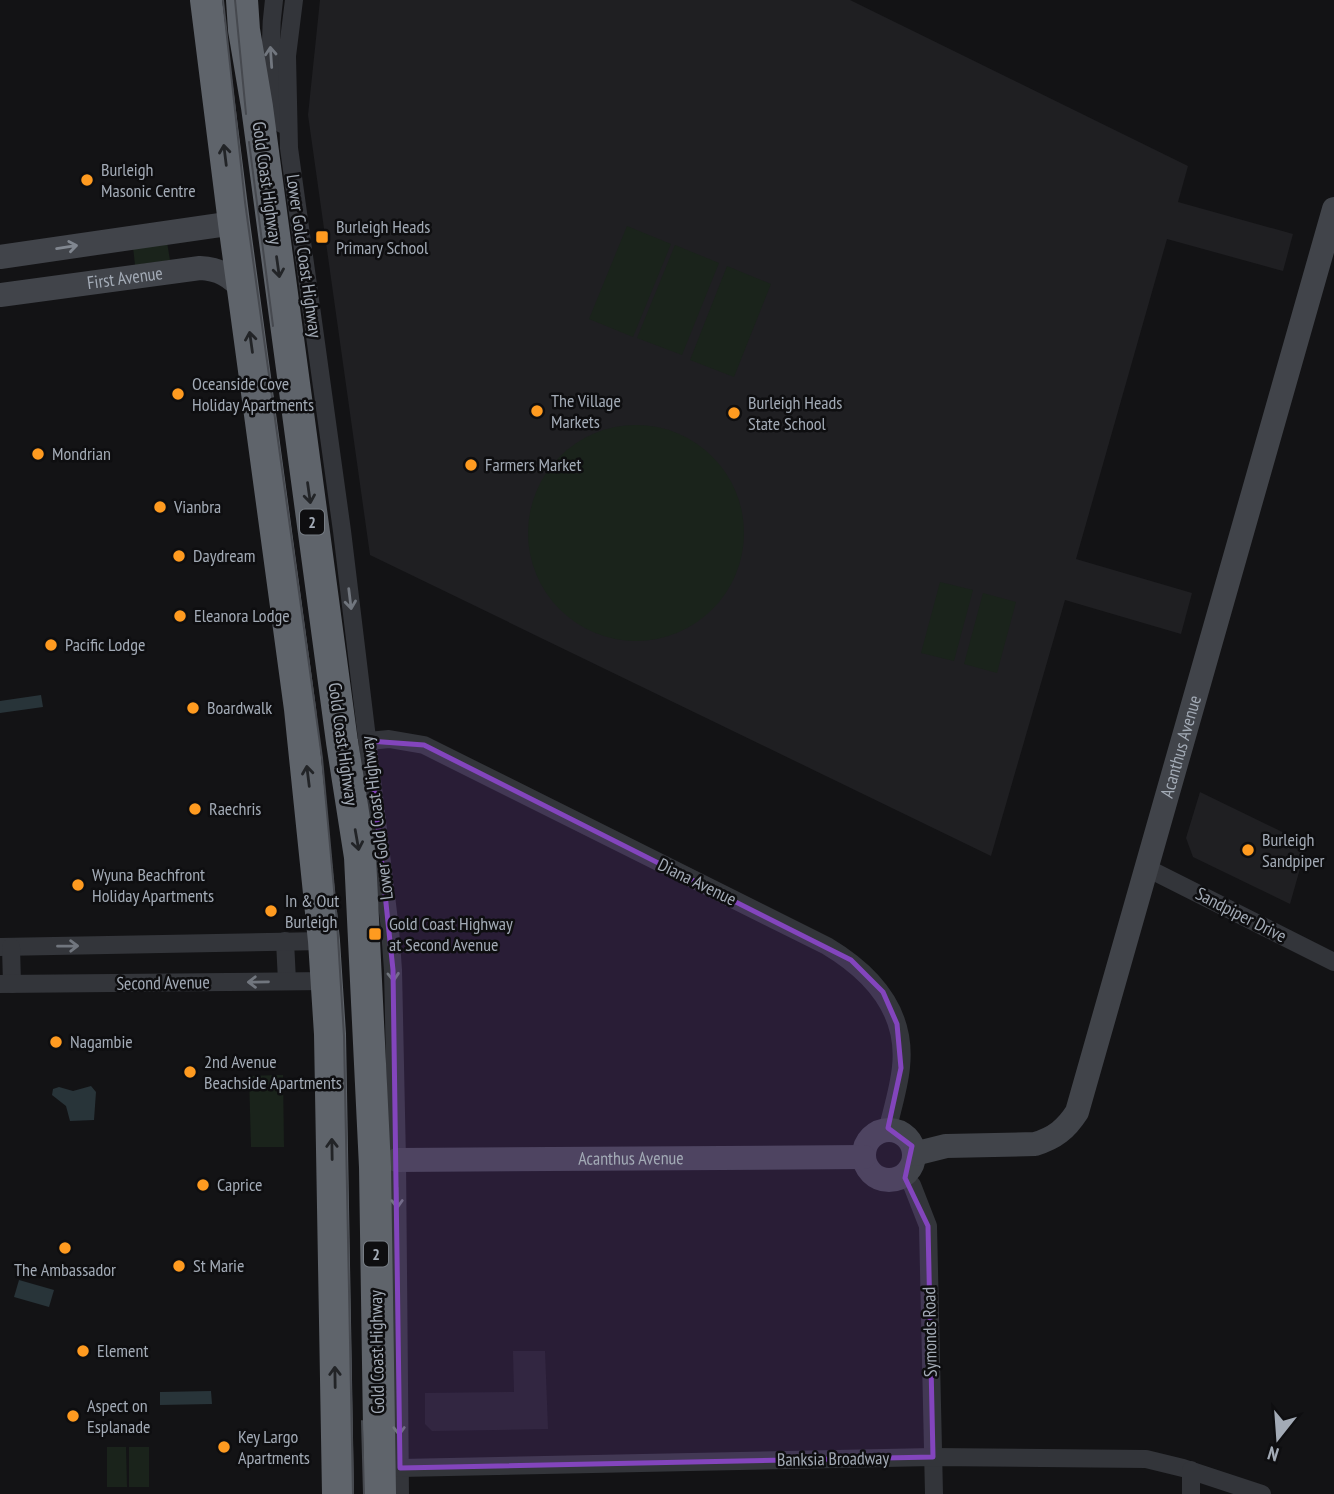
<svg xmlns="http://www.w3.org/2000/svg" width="1334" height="1494" viewBox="0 0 1334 1494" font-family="'PT Sans Narrow',sans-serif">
	<rect width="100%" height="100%" fill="#131315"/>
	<g fill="#1f1f22">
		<path d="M320 0H850L1188 166 1178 202 1293 234 1283 271 1167 239 1076 559 1192 593 1181 634 1065 600 991 856 370 555 308 115Z"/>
		<path d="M1200 792 1307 844 1290 904 1193 857 1186 838Z"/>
		<path d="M513 1351H545L548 1429 432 1431 425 1424V1393L514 1392Z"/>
	</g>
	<g fill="#1a231b">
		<path d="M627 226 671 244 633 337 589 319Z"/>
		<path d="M167 242 170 260 135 265 133 247Z"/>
		<path d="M675 245 719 263 682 355 637 338Z"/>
		<path d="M727 266 771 284 734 377 690 360Z"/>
		<circle cx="636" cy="533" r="108"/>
		<path d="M940 582 973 590 954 661 921 653Z"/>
		<path d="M983 593 1016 602 997 673 964 664Z"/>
		<path d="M283 1075 284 1147H251L249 1076Z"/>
		<path d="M107 1447H126L127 1487H107Z"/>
		<rect x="129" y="1447" width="20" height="40"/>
	</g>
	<g fill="#283439">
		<path d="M41 695 43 707 0 713V701Z"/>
		<path d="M91 1086 96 1092 94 1120 70 1121 66 1106 52 1095 53 1089 59 1087 73 1091Z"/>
		<path d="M19 1280 54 1290 49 1307 14 1297Z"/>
		<path d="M211 1391 212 1404 160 1405V1392Z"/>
	</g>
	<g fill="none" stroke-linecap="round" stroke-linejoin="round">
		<g stroke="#33353a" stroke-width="18">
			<path d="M274 0C268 42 271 83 282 124"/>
			<path d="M294 0 287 56 289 148 342 531 390 929 393 970 397 1160 400 1494"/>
			<path d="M369 741 389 739 424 745 827 946C872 973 907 1011 901 1067 899 1088 892 1110 887 1131"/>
			<path d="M1147 868 1334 962"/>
			<path d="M285 941 287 981"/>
			<path d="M0 947 324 941"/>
			<path d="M11 947 12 984"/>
			<path d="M0 984 327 981"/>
			<path d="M903 1176 912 1185 928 1226 934 1494"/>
			<path d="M400 1468 933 1457 1146 1459 1183 1468 1262 1494"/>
			<path d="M1191 1470V1494"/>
		</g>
		<g stroke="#41444a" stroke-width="24">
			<path d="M0 257 234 223"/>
			<path id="s1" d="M0 295 200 268C220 269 230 276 244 290"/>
			<circle cx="889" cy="1155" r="25"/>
			<path id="s2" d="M914 1154 946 1146 1035 1144C1055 1138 1066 1129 1077 1112L1334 209"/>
			<path id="s3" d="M397 1160 864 1157"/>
		</g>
		<g stroke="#5f646b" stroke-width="32">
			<path d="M206 0 234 223 300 709 324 941 330 1034 338 1494"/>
			<path d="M242 0 244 30 257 107 342 742 360 857 375 1167 380 1494"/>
		</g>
		<g stroke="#46494f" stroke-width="2">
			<path d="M223 0 245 202 322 758 337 922 344 1036 353 1494"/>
			<path d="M235 0 246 114"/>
			<path d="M249 142 273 326"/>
			<path d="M362 1421 364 1494"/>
		</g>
	</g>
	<defs><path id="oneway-shaft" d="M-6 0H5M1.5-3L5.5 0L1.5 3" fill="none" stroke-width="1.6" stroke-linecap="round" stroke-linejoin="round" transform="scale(1.75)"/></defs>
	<g stroke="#71767e">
		<use href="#oneway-shaft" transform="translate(271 57) rotate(-94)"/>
		<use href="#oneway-shaft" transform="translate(350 599) rotate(83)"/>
		<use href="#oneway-shaft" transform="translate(68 946) rotate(-1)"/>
		<use href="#oneway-shaft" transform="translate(393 971) rotate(87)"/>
		<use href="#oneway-shaft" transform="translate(258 982) rotate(179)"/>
		<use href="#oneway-shaft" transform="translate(397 1198) rotate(89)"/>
		<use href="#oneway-shaft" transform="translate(399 1425) rotate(89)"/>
	</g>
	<g stroke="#222427">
		<use href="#oneway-shaft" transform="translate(225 155) rotate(-97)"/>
		<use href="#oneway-shaft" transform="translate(278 267) rotate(82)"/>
		<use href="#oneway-shaft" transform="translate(251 342) rotate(-98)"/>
		<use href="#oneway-shaft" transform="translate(309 493) rotate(82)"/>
		<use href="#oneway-shaft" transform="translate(308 776) rotate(-97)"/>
		<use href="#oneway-shaft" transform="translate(357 840) rotate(80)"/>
		<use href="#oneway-shaft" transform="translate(332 1149) rotate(-91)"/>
		<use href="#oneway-shaft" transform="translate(335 1377) rotate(-91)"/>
	</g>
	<use stroke="#818790" href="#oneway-shaft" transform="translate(67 247) rotate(-9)"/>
	<path fill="#8345bd" fill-opacity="0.2" stroke="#8345bd" stroke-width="5" stroke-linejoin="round" d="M369 741 424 745 851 960 883 992 897 1024 901 1068 888 1128 912 1146 905 1178 928 1226 933 1457 400 1468 393 970Z"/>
	<g fill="#ff9b20" stroke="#0e0e10" stroke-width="2.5">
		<circle cx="87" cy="180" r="7"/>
		<rect x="315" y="230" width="14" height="14" rx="3.5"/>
		<circle cx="178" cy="394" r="7"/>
		<circle cx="537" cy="411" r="7"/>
		<circle cx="734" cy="413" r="7"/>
		<circle cx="38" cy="454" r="7"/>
		<circle cx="471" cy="465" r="7"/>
		<circle cx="160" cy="507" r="7"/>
		<circle cx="179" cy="556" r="7"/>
		<circle cx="180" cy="616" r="7"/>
		<circle cx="51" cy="645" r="7"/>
		<circle cx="193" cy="708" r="7"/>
		<circle cx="195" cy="809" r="7"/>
		<circle cx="1248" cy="850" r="7"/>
		<circle cx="78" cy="885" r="7"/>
		<circle cx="271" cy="911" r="7"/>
		<rect x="368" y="927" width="14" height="14" rx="3.5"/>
		<circle cx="56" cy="1042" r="7"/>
		<circle cx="190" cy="1072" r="7"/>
		<circle cx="203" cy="1185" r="7"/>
		<circle cx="65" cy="1248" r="7"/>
		<circle cx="179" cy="1266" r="7"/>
		<circle cx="83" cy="1351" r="7"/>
		<circle cx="73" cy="1416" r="7"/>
		<circle cx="224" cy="1447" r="7"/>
	</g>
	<g text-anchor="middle" stroke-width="5" stroke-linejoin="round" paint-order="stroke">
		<g fill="#0e0e10" stroke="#767c84" stroke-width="2">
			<rect x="300" y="509.5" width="24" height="25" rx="5"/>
			<rect x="364" y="1241.5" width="24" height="25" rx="5"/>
		</g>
		<g font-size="16" font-weight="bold" fill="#a3abb6">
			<text x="312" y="528">2</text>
			<text x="376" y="1260">2</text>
		</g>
		<g font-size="18" fill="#a3abb6" stroke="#0e0e10" text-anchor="start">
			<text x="101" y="176">Burleigh<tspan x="101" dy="21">Masonic Centre</tspan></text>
			<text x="336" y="233">Burleigh Heads<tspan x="336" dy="21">Primary School</tspan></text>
			<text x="192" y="390">Oceanside Cove<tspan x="192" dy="21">Holiday Apartments</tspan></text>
			<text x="551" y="407">The Village<tspan x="551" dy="21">Markets</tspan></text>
			<text x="748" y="409">Burleigh Heads<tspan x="748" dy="21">State School</tspan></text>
			<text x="52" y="460">Mondrian</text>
			<text x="485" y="471">Farmers Market</text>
			<text x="174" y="513">Vianbra</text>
			<text x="193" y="562">Daydream</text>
			<text x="194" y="622">Eleanora Lodge</text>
			<text x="65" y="651">Pacific Lodge</text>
			<text x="207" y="714">Boardwalk</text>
			<text x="209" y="815">Raechris</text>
			<text x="1262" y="846">Burleigh<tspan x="1262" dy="21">Sandpiper</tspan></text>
			<text x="92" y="881">Wyuna Beachfront<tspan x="92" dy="21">Holiday Apartments</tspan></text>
			<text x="285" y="907">In &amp; Out<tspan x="285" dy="21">Burleigh</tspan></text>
			<text x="389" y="930">Gold Coast Highway<tspan x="389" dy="21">at Second Avenue</tspan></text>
			<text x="70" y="1048">Nagambie</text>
			<text x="204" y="1068">2nd Avenue<tspan x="204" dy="21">Beachside Apartments</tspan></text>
			<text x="217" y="1191">Caprice</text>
			<text x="193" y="1272">St Marie</text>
			<text x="65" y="1276" text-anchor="middle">The Ambassador</text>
			<text x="97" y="1357">Element</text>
			<text x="87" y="1412">Aspect on<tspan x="87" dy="21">Esplanade</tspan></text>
			<text x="238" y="1443">Key Largo<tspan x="238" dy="21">Apartments</tspan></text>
		</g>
		<g font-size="18" fill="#a3abb6" stroke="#0e0e10">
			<text transform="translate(267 183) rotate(82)" y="6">Gold Coast Highway</text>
			<text transform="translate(304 256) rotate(82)" y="6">Lower Gold Coast Highway</text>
			<text dy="6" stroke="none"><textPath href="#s1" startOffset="126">First Avenue</textPath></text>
			<text transform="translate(343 744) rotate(82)" y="6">Gold Coast Highway</text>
			<text dy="6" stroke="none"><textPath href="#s2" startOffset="556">Acanthus Avenue</textPath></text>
			<text transform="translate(377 818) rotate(-97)" y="6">Lower Gold Coast Highway</text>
			<text transform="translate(697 882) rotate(26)" y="6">Diana Avenue</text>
			<text transform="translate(1241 915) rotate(27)" y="6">Sandpiper Drive</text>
			<text transform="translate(163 983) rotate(-1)" y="6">Second Avenue</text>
			<text dy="6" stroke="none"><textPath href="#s3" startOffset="234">Acanthus Avenue</textPath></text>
			<text transform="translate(930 1332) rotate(-91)" y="6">Symonds Road</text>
			<text transform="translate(377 1352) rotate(-91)" y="6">Gold Coast Highway</text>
			<text transform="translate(833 1459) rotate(-1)" y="6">Banksia Broadway</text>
		</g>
	</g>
	<g transform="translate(1278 1438) rotate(197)" stroke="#0e0e10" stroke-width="5" paint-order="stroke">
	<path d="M0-5L12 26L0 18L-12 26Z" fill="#a3abb6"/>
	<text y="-10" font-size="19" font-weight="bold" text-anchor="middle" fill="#a3abb6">N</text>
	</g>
</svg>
